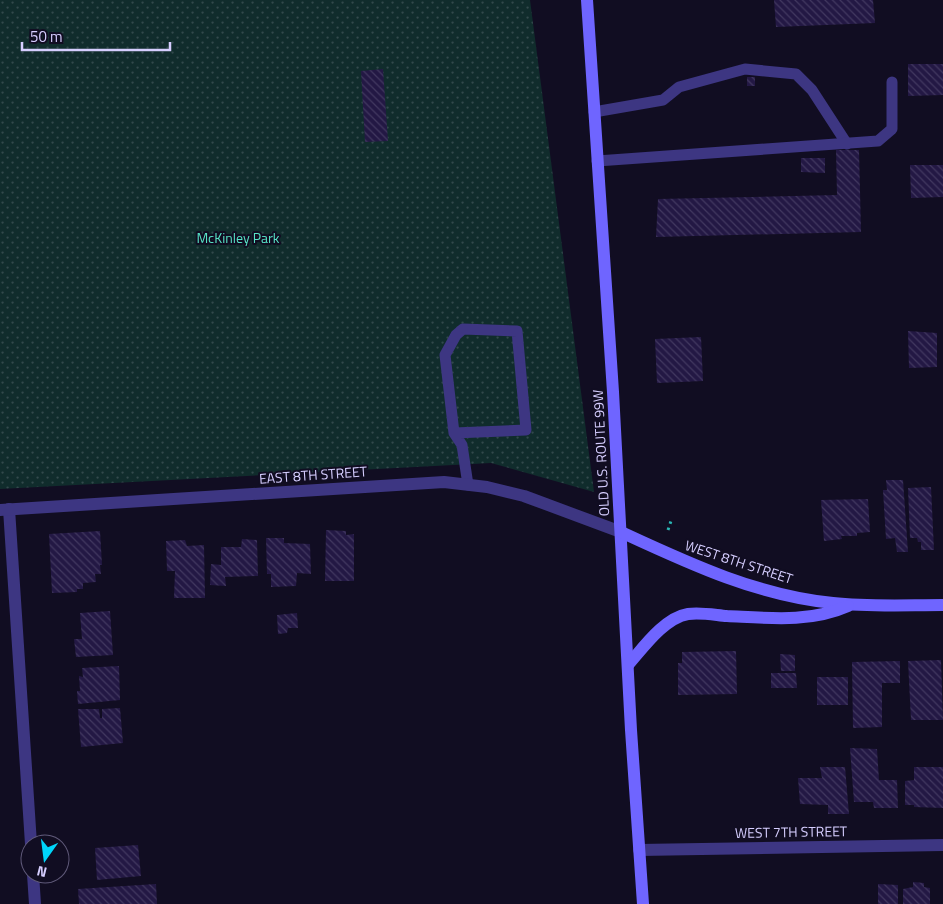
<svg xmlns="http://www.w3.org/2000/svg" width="943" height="904" viewBox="0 0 943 904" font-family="'Titillium Web',sans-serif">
	<defs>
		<pattern id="park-dots" width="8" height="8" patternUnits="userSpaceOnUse" patternTransform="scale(1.25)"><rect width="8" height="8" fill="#102c2c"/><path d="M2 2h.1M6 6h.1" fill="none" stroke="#32494c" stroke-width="1.8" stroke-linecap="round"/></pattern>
		<pattern id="building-back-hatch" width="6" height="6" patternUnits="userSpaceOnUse" patternTransform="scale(1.25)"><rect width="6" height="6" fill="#231844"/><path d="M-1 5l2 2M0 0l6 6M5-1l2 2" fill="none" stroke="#423860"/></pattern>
	</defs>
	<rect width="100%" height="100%" fill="#110d22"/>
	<path fill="url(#park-dots)" d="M0 0H530L594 492 491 463 0 489Z"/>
	<g fill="url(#building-back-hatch)">
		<path d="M774 0H873L875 23 776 27Z"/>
		<path d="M908 64H943V95L908 96Z"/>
		<path d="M383 69 388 141 365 142 361 71Z"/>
		<rect x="747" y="77" width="8" height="9"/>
		<path d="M836 150H859L861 232 656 237 658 199 837 195Z"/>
		<path d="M801 158H825V173L801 172Z"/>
		<path d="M910 165H943V197L911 198Z"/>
		<path d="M908 331 937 333V367L909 368Z"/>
		<path d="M701 337 703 381 657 383 655 339Z"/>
		<path d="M886 480H903L908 552H897L895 538 886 539 883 490H887Z"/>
		<path d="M931 487 934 550H921V542H918L917 538H910L908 488Z"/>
		<path d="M868 499 870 532 857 533V536H841L842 539 824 541 821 500Z"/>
		<path d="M326 530 346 531V535L354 534V581H325Z"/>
		<path d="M100 531 102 565H100L101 574H95L96 582 83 583V589H77V592L52 593 49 534Z"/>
		<path d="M266 538H284V543L310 544 311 574 297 573 296 586 271 587V574H267Z"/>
		<path d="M242 539 257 540 258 576 225 577 226 586 210 585 211 564 221 565V547H241Z"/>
		<path d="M185 540 187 546 204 545 205 598H174L175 571H167L166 541Z"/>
		<path d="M110 611 113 655 76 657 74 639H82L80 613Z"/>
		<path d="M297 613 298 628H288L287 633 278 634 277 615Z"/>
		<path d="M736 651 737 694 678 695V663H682V652Z"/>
		<path d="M780 654 795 655V671H781Z"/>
		<path d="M941 660 943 720H911L908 661Z"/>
		<path d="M900 661V683H882V727L853 728 852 662Z"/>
		<path d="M119 666 120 700 78 704 77 691H80L79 676 83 677 82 668Z"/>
		<path d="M771 673H796L797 688H771Z"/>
		<rect x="817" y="677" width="31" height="28"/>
		<path d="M120 708 123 743 81 747 78 709H99L100 718H102V709Z"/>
		<path d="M850 748 877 749 879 780H897L898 808H874L873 802H854Z"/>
		<path d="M820 767H845L849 814H828V805L800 804 798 778H822Z"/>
		<path d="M914 767H943V808L914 807V805H905V781L914 780Z"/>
		<path d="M138 845 141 876 97 880 95 848Z"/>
		<path d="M913 882 924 883V887L930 888V904H903V889L913 887Z"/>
		<path d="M156 884 157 904H79L78 889Z"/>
		<path d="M878 884 898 885V904H878Z"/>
	</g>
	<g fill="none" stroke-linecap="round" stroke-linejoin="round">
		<path stroke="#2ab6b4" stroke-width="3" stroke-dasharray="2.5 4" stroke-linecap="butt" d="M668 530 671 521"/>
		<g stroke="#3d3682" stroke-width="11">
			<path d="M594 112 663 100 679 87 745 69 796 74 812 90 847 144"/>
			<path d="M597 161 878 141 892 129V82"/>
			<path d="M454 433 526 430 517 331 463 329 456 335 445 355 454 433 462 445 468 485"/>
		</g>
		<g stroke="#3d3682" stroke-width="12">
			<path d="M9 509 31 844"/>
			<path d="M0 510 444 482 487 487 524 496 621 532"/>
			<path d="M639 850 943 845"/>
			<path d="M33 874 35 904"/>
		</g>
		<g stroke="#6f65ff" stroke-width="12">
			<path d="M587 0 613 392 631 730 643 904"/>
			<path d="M621 532C688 563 758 596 833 603 869 607 906 605 943 605"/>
			<path d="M628 665C643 648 664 618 688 614 700 612 715 615 727 616 768 618 810 623 848 606"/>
		</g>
	</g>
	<g text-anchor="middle" stroke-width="4" stroke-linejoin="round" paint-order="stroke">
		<g font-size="14" fill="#57e2c5" stroke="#110d22">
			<text x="238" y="243">McKinley Park</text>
		</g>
		<g font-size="14" fill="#d6ceff" stroke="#110d22">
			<text transform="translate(601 453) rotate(-93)" y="5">OLD U.S. ROUTE 99W</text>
			<text transform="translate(313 475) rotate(-4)" y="5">EAST 8TH STREET</text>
			<text transform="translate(739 562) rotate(18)" y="5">WEST 8TH STREET</text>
			<text transform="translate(791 832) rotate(-1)" y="5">WEST 7TH STREET</text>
		</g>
	</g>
	<g transform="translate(45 859) rotate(194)"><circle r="24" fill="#110d22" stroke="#605a7a"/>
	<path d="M0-4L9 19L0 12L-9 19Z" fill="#00d5f9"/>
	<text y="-8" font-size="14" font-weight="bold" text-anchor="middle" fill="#d6ceff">N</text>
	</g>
	<path d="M22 42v8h148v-8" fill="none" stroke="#d6ceff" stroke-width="2.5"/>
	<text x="30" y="42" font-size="15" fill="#d6ceff" stroke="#110d22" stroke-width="4" paint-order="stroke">50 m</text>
</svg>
